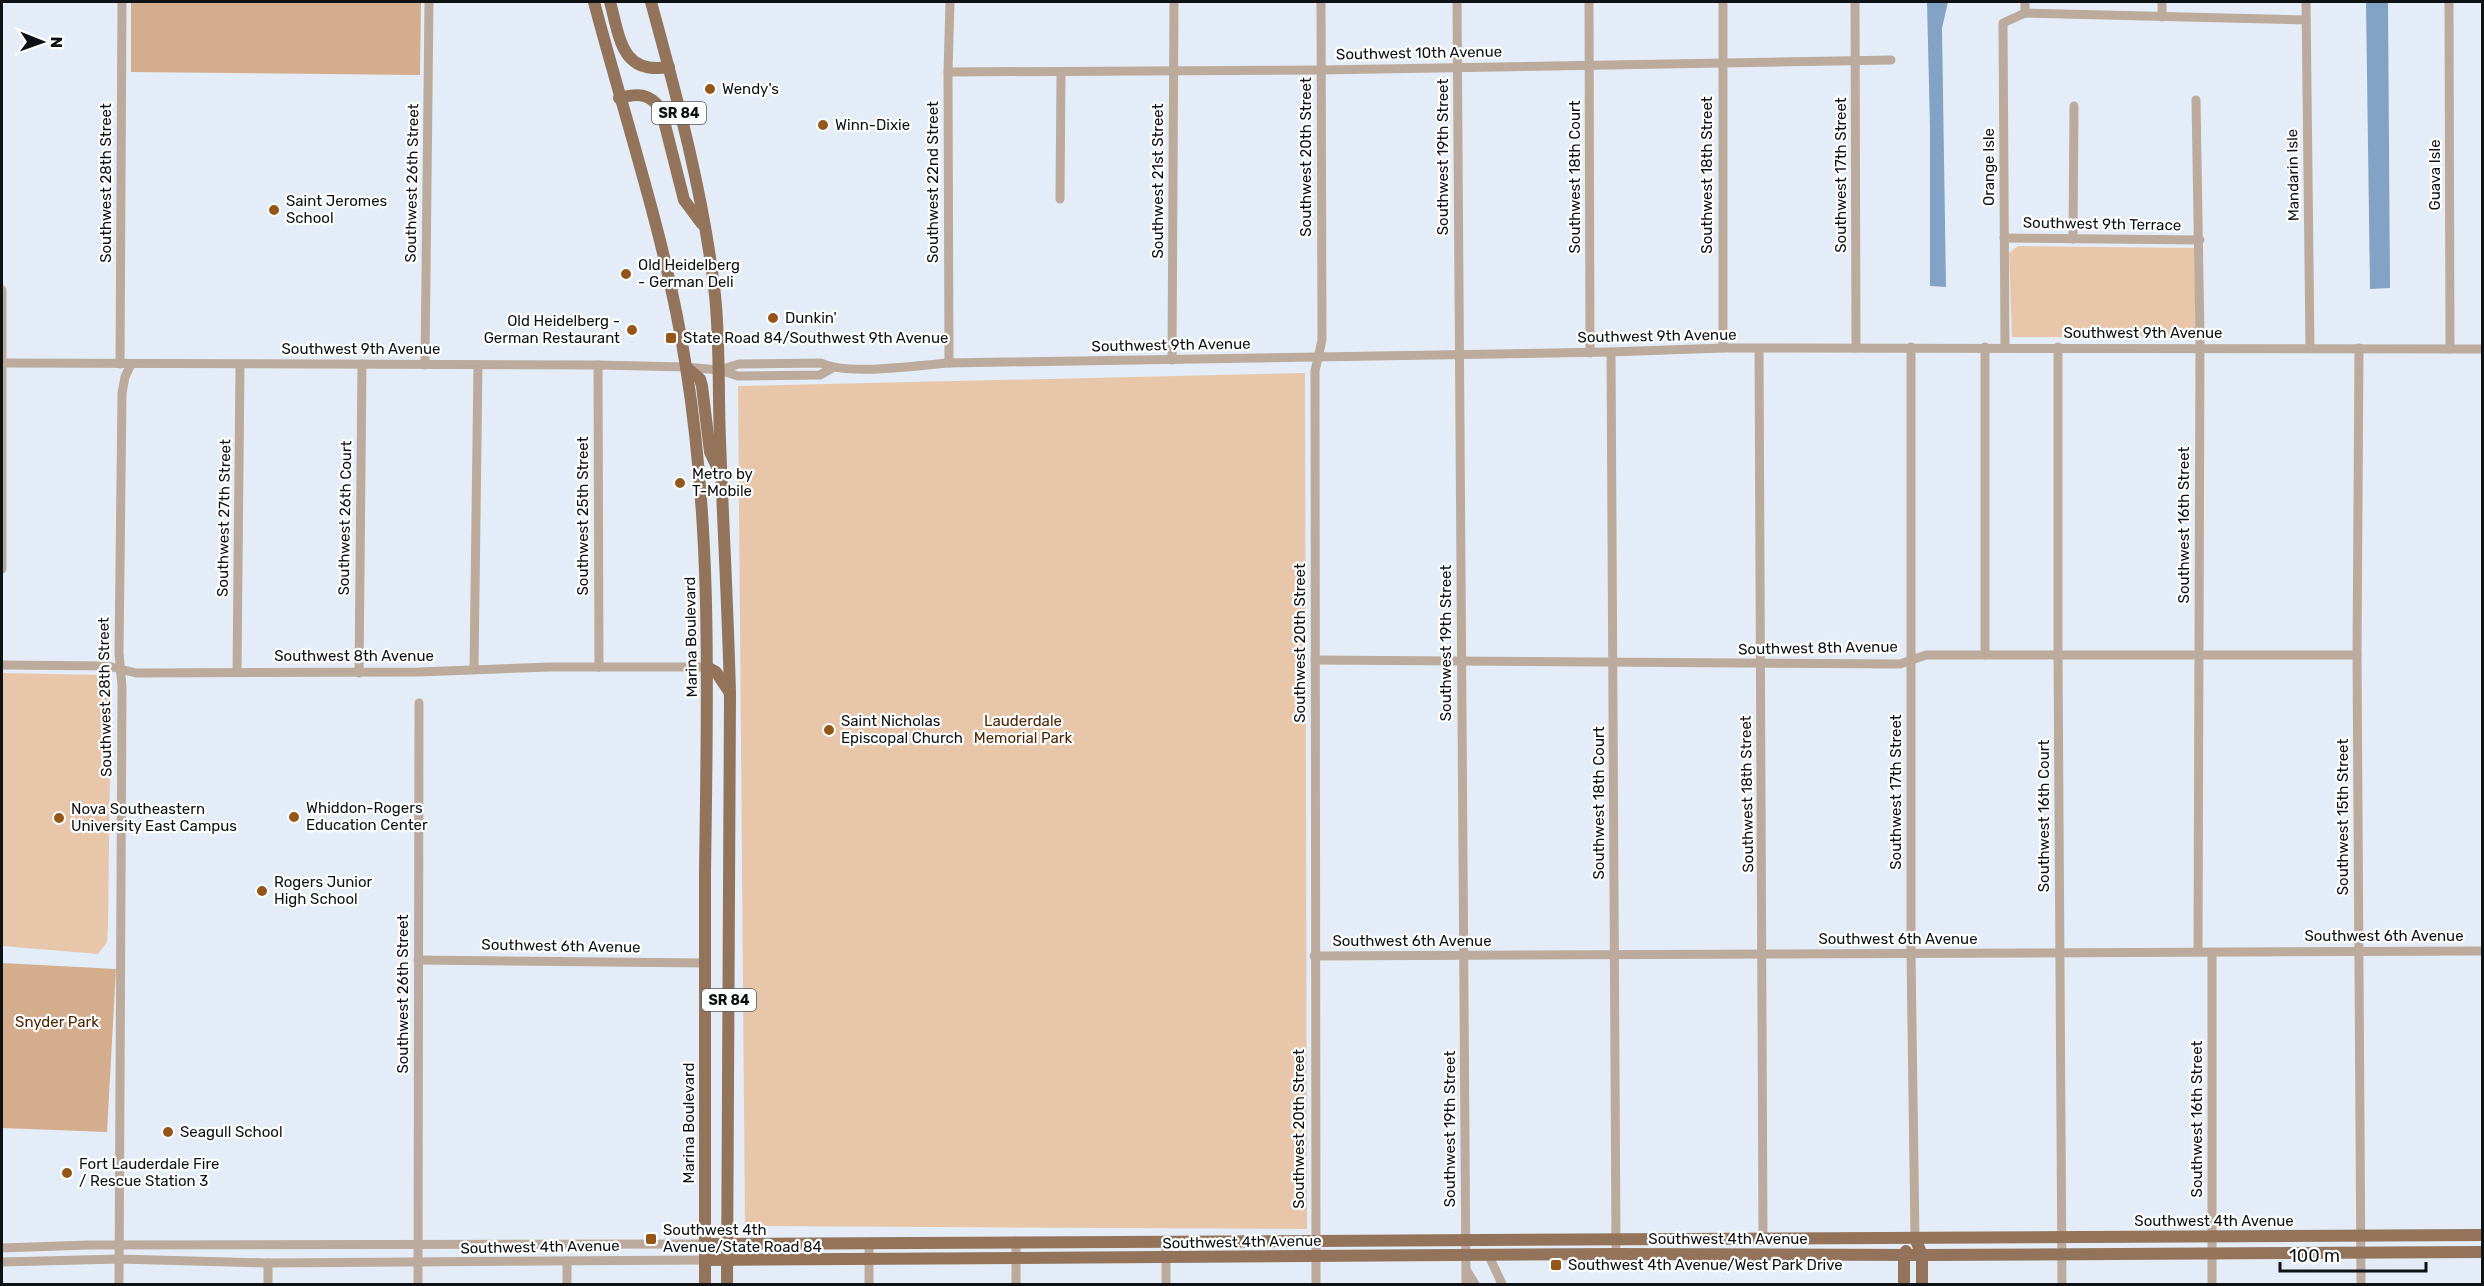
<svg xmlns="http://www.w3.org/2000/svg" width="2484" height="1286" viewBox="0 0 2484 1286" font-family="Rubik,sans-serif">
	<rect width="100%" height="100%" fill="#e4edf7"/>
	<g fill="#e7c6aa">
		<path d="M2018 246 2194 248 2196 335 2193 337H2012L2009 253Z"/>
		<path d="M1305 373 1307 1229 745 1226 738 386Z"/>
		<path d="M2 673 103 675 111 686 108 925 107 942 98 954 2 946Z"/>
	</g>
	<g fill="#d4ad8d">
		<path d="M131 2H421L420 75 131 72Z"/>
		<path d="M2 963 116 969 107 1132 2 1128Z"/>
	</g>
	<g fill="#83a3c6">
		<path d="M1927 2H1948L1942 28 1946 287 1930 286V128Z"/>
		<path d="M2366 2H2388L2390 288 2370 289Z"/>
	</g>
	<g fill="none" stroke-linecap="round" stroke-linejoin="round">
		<g stroke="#bcab9d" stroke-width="9">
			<path d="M1457 2 1466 1284"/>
			<path d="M1589 2 1590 353"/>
			<path d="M1723 2V348"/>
			<path d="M1855 2 1856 348"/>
			<path d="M2162 2V17"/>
			<path d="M2306 2 2310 348"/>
			<path d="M2449 2 2450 349"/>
			<path d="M2025 13 2306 20"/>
			<path d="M948 72 1321 70 1891 60"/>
			<path d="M2196 100 2200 338 2198 951"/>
			<path d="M1060 199 1061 72"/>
			<path d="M2004 238 2200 240"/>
			<path d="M2073 239 2074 106"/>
			<path d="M2 290V569"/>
			<path d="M1911 347V954L1915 1238"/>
			<path d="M2005 347 2003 23 2025 13V2"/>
			<path d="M2058 347V654L2062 1284"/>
			<path d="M2359 348 2357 655 2361 1284"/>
			<path d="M1759 349 1763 1238"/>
			<path d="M1611 352 1616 1246"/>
			<path d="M1172 360 1174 2"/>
			<path d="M2 363 598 365 686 367 719 370 738 376 820 375 832 368"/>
			<path d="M949 363 948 72 950 2"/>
			<path d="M120 364 122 2"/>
			<path d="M425 365 429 2"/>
			<path d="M598 365 599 667"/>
			<path d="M719 370 739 364 821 363C848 376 917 365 949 363L1611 352 1723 348 2482 349"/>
			<path d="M1985 655V347"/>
			<path d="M1315 660 1900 664 1926 655H2357"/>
			<path d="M2 665 108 666 136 673 419 672 550 667H707"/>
			<path d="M474 669 478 365"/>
			<path d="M237 672 240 364"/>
			<path d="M359 673 362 364"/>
			<path d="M1314 956 2482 951"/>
			<path d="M418 960 704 963"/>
			<path d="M869 1242V1284"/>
			<path d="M2 1248 88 1245 705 1244"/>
			<path d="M1489 1256 1502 1284"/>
			<path d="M2 1262 119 1259 268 1263 705 1260"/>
			<path d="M1467 1271 1475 1284"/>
			<path d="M119 1284 122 686 119 653 122 393 125 377 131 364"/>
			<path d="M268 1284V1263"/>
			<path d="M418 1284 419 703"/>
			<path d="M567 1284V1261"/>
			<path d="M1016 1284V1241"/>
			<path d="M1166 1284V1240"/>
			<path d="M1316 1284 1315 371 1322 340 1321 2"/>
			<path d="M2212 1284V953"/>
		</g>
		<g stroke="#93745a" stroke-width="12">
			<path d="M594 2C626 123 667 243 686 367 713 535 707 705 705 874 704 1011 706 1148 705 1284"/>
			<path d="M610 2C620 38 621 75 669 67"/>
			<path d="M651 2C677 97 704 196 715 295 720 343 718 391 720 440 723 525 728 610 730 694L727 1284"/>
			<path d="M619 98C638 93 649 93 661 109L684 200 702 224"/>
			<path d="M686 367 700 379 702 386 710 452 719 471"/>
			<path d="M707 667 716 672 730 693"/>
			<path d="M1915 1238 1922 1255V1284"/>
			<path d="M705 1244 2482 1235"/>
			<path d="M705 1260 1616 1254 1922 1255 2482 1252"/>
			<path d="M1904 1284V1255L1906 1251"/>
		</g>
	</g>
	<g fill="#945719" stroke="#fff" stroke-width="2">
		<circle cx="710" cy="89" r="6"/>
		<circle cx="823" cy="125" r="6"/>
		<circle cx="274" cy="210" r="6"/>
		<circle cx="626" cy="274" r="6"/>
		<circle cx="773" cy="318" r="6"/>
		<circle cx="632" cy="330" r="6"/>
		<rect x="665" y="332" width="12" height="12" rx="3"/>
		<circle cx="680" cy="483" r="6"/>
		<circle cx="829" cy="730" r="6"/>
		<circle cx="294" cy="817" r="6"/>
		<circle cx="59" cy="818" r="6"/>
		<circle cx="262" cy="891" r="6"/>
		<circle cx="168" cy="1132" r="6"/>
		<circle cx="67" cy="1173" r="6"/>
		<rect x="645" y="1233" width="12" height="12" rx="3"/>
		<rect x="1550" y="1259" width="12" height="12" rx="3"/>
	</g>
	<g text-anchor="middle" stroke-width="4.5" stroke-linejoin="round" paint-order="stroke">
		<g fill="#fff" stroke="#57595b" stroke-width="1.5">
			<rect x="652" y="102" width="54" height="22" rx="4.5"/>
			<rect x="702" y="989" width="54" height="22" rx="4.5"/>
		</g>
		<g font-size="14" font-weight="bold" fill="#0f1215">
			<text x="679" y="118">SR 84</text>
			<text x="729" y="1005">SR 84</text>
		</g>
		<g font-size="15" fill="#0f1215" stroke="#fff">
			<text transform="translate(1419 53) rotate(-1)" y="5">Southwest 10th Avenue</text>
			<text transform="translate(1306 157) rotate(-90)" y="5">Southwest 20th Street</text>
			<text transform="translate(1443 157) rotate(-90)" y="5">Southwest 19th Street</text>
			<text transform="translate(1989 167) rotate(-90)" y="5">Orange Isle</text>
			<text transform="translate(1707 175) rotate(-90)" y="5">Southwest 18th Street</text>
			<text transform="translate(1841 175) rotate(-90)" y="5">Southwest 17th Street</text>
			<text transform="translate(2293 175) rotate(-91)" y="5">Mandarin Isle</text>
			<text transform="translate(2435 175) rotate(-90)" y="5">Guava Isle</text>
			<text transform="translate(1575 177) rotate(-90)" y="5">Southwest 18th Court</text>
			<text transform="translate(1158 181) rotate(-90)" y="5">Southwest 21st Street</text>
			<text transform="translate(933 182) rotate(-90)" y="5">Southwest 22nd Street</text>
			<text transform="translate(106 183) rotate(-90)" y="5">Southwest 28th Street</text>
			<text transform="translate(412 183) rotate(-89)" y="5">Southwest 26th Street</text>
			<text transform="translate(2102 224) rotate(1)" y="5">Southwest 9th Terrace</text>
			<text x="2143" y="338">Southwest 9th Avenue</text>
			<text transform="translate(1657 336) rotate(-1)" y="5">Southwest 9th Avenue</text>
			<text transform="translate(1171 345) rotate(-1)" y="5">Southwest 9th Avenue</text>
			<text x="361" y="354">Southwest 9th Avenue</text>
			<text transform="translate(583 516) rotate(-90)" y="5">Southwest 25th Street</text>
			<text transform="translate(224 518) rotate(-89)" y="5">Southwest 27th Street</text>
			<text transform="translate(345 518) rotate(-89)" y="5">Southwest 26th Court</text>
			<text transform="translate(2184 525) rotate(-90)" y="5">Southwest 16th Street</text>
			<text transform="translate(691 637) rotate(-91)" y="5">Marina Boulevard</text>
			<text transform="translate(1300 643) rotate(-90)" y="5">Southwest 20th Street</text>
			<text transform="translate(1446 643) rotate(-90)" y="5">Southwest 19th Street</text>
			<text transform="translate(1818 648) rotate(-1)" y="5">Southwest 8th Avenue</text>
			<text x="354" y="661">Southwest 8th Avenue</text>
			<text transform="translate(105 697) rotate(-91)" y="5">Southwest 28th Street</text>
			<text transform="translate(1896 792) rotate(-90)" y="5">Southwest 17th Street</text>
			<text transform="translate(1747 794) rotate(-91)" y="5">Southwest 18th Street</text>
			<text transform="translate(1599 803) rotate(-90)" y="5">Southwest 18th Court</text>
			<text transform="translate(2044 816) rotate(-90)" y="5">Southwest 16th Court</text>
			<text transform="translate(2343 817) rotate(-90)" y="5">Southwest 15th Street</text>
			<text x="2384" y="941">Southwest 6th Avenue</text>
			<text x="1898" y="944">Southwest 6th Avenue</text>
			<text x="1412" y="946">Southwest 6th Avenue</text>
			<text transform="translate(561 946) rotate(1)" y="5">Southwest 6th Avenue</text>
			<text transform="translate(403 994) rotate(-90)" y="5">Southwest 26th Street</text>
			<text transform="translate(2197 1119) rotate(-90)" y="5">Southwest 16th Street</text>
			<text transform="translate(689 1123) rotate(-90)" y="5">Marina Boulevard</text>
			<text transform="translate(1299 1129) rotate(-90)" y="5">Southwest 20th Street</text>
			<text transform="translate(1450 1129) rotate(-90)" y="5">Southwest 19th Street</text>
			<text x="2214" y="1226">Southwest 4th Avenue</text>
			<text x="1728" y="1244">Southwest 4th Avenue</text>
			<text transform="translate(1242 1242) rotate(-1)" y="5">Southwest 4th Avenue</text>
			<text transform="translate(540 1247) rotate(-1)" y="5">Southwest 4th Avenue</text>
		</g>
		<g font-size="15" fill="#0f1215" stroke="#fff" text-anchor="start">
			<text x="722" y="94">Wendy's</text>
			<text x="835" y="130">Winn-Dixie</text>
			<text x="286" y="206">Saint Jeromes<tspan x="286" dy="17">School</tspan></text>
			<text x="638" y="270">Old Heidelberg<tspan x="638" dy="17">- German Deli</tspan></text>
			<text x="785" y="323">Dunkin'</text>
			<text x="620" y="326" text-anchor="end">Old Heidelberg -<tspan x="620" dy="17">German Restaurant</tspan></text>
			<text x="683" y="343">State Road 84/Southwest 9th Avenue</text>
			<text x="692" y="479">Metro by<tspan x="692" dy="17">T-Mobile</tspan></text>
			<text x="841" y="726">Saint Nicholas<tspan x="841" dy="17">Episcopal Church</tspan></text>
			<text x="306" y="813">Whiddon-Rogers<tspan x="306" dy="17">Education Center</tspan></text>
			<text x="71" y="814">Nova Southeastern<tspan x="71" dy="17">University East Campus</tspan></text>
			<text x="274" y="887">Rogers Junior<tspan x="274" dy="17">High School</tspan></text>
			<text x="180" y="1137">Seagull School</text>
			<text x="79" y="1169">Fort Lauderdale Fire<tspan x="79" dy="17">/ Rescue Station 3</tspan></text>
			<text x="663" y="1235">Southwest 4th<tspan x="663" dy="17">Avenue/State Road 84</tspan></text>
			<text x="1568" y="1270">Southwest 4th Avenue/West Park Drive</text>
		</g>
		<g font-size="15" fill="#4b2600" stroke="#fff">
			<text x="1023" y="726">Lauderdale<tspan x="1023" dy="17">Memorial Park</tspan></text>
			<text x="57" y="1027">Snyder Park</text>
		</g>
	</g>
	<rect width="2484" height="1286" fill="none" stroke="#0f1215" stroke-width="6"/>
	<g transform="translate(42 42) rotate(91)" stroke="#ffffff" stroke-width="4.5" paint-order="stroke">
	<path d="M0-4.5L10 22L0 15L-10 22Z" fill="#0f1215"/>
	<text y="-9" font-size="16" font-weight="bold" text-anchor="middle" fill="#0f1215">N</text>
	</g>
	<path d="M2280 1262v9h146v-9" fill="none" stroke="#0f1215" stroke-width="3"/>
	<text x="2289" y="1262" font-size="18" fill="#0f1215" stroke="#ffffff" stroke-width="4.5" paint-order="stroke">100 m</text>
</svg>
